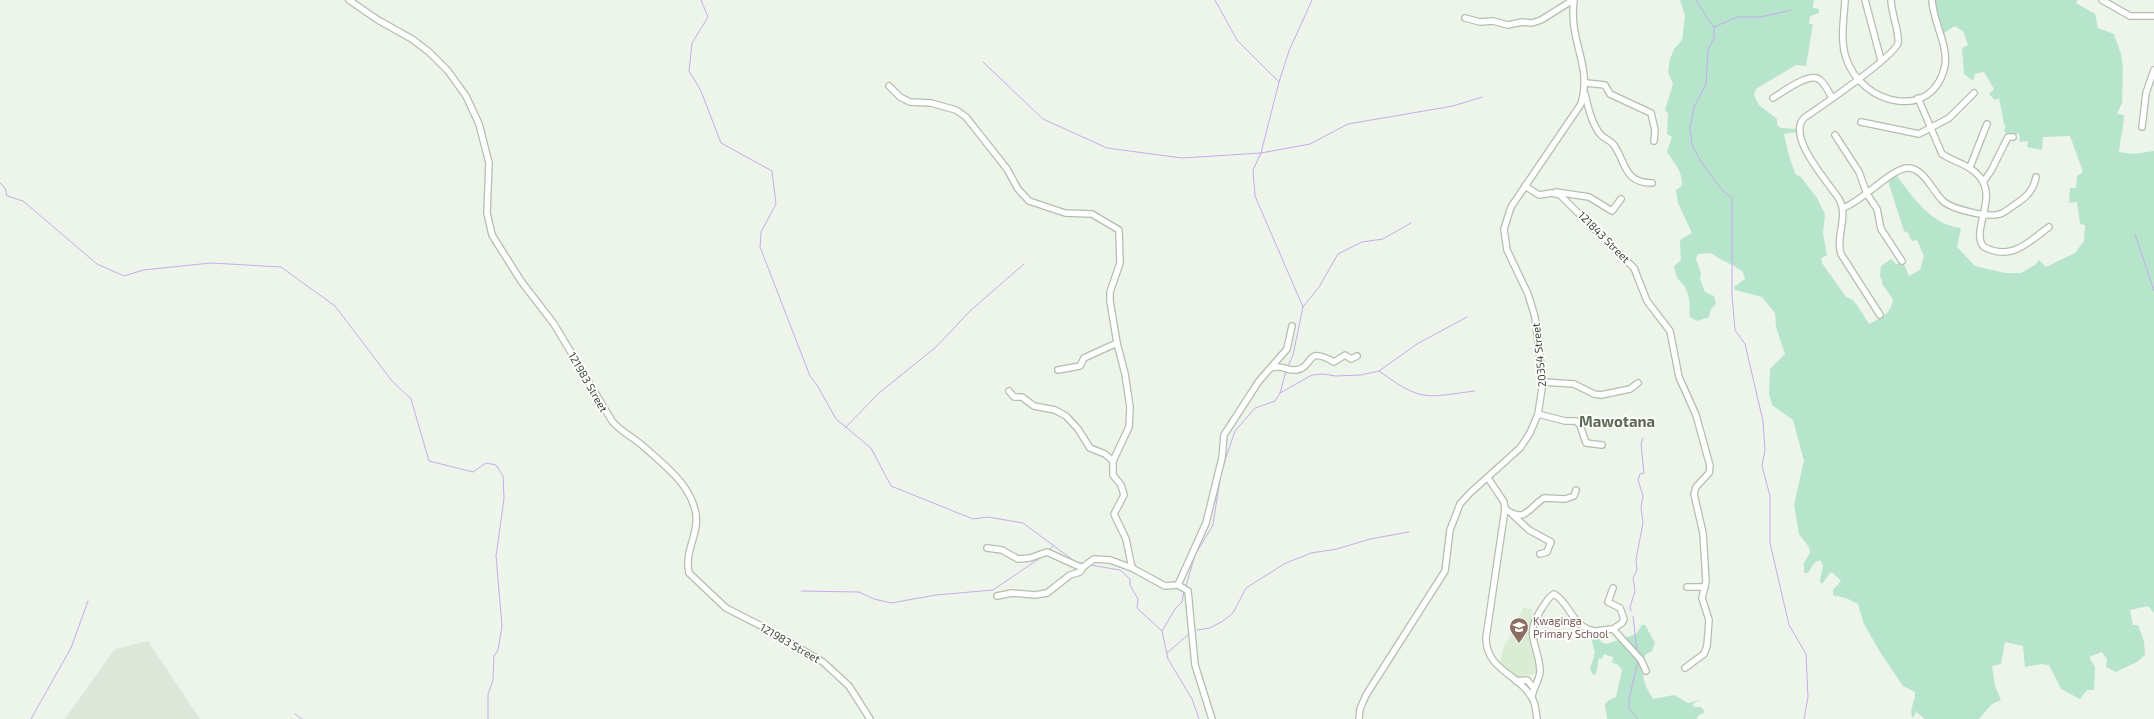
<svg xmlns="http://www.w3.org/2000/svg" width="2154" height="719" viewBox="0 0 2154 719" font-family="'Exo 2',sans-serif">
	<rect width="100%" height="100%" fill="#edf4ea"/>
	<path fill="#dde7d9" d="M148 641 200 719H65L115 649Z"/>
	<path fill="#dbecd5" d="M1523 608 1531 609 1532 613 1530 635 1537 673 1515 678 1499 665 1504 646 1513 632Z"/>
	<g fill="#b6e5cb">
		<path d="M1680 0H1814L1813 8 1819 9V13L1810 16 1809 24H1813L1806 66 1796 65 1756 89 1754 95 1759 105 1777 119V125L1781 128 1796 129V132L1784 134 1789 156 1796 175 1800 176 1817 198 1825 214 1823 234 1827 255 1821 258 1822 263 1846 297 1853 300 1859 308 1869 324C1881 318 1891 314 1893 299L1882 284V280L1880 277 1881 266 1891 259 1896 264H1904L1909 276 1920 270 1924 256 1917 240 1912 241 1908 233 1904 231 1888 181 1896 175C1913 197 1931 225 1961 228L1957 247 1975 266 2005 273H2021L2035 265 2039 260 2046 267 2075 253 2084 241 2085 225 2080 224 2077 202 2069 203 2070 188H2076L2077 176 2083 172 2070 136 2043 137 2042 150 2027 147 2028 141 2019 142 2020 136 2017 133 2014 137 2004 131 2006 126 2004 124 1999 98 1995 100 1989 94 1994 89 1984 72 1975 74 1973 81 1964 74 1962 48 1968 45 1963 31 1955 26 1944 33 1941 31 1935 0H2077L2076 3 2095 14 2098 28 2114 34 2121 54 2123 68 2122 103 2117 114 2124 115C2124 127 2120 139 2119 152L2133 154 2154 151V613L2148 606 2130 610 2133 625H2138L2144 641 2145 655 2137 662 2116 672 2106 667 2107 659 2102 652 2089 657 2095 667 2094 690H2087L2080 699 2061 689 2049 665 2041 664 2025 667 2023 646 2005 642 2001 664 1992 666 1995 686 2001 700 1992 704 1979 719H1925L1916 712 1913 718C1908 710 1916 701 1915 692L1903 686 1880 652 1864 624 1858 604 1846 598 1833 595V590L1841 581 1833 573H1830L1822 584 1820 581 1823 565 1820 560 1814 563 1808 573H1804V563L1810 553 1809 547 1799 534 1794 505 1804 461 1793 420 1772 405 1769 393 1770 369 1785 354 1776 327 1775 313 1762 297 1735 290 1734 287 1745 279 1743 272C1733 264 1721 261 1711 253L1698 254 1696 259 1701 274 1700 279 1705 292 1714 296 1716 304 1711 309 1709 317 1697 321 1690 317C1689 299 1691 291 1677 278L1674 266 1681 260 1680 240 1692 233 1678 203 1676 190 1681 187C1685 175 1674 162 1667 152L1672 137 1667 134 1668 114 1665 110 1673 84 1668 72 1670 59 1674 49 1682 40 1685 16Z"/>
		<path d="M1642 625H1645L1655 643 1652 651 1645 655C1640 673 1643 683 1653 699L1674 695 1688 703 1700 700 1692 704 1694 707H1701L1705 712 1698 716 1697 719H1607L1605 704 1609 700 1616 697 1622 670 1617 664 1612 663 1613 657 1604 654 1602 659 1599 658 1596 674 1593 675 1590 669 1595 653 1591 637 1594 632H1605L1599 637 1601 642 1607 644 1636 634Z"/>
	</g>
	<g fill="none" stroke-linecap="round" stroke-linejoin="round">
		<g stroke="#c6abec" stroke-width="1">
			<path d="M701 0 708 17 692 43 689 71 701 91 721 143 772 171 776 204 761 232 760 247 810 376 817 385 836 419 871 448 891 486 973 519 988 517 1023 523 1077 563H1083"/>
			<path d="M1215 0 1237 40 1279 82"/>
			<path d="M1696 0 1714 28V38L1708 50 1706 84 1694 107 1690 129 1692 145 1701 162 1723 191 1732 198V295L1735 330 1745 344 1763 421 1765 450 1762 466 1770 496V543L1789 625 1806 654 1808 697 1804 719"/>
			<path d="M1714 27 1737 17H1761L1791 10"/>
			<path d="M983 62 1043 119 1107 148 1182 158 1261 153 1310 144 1348 124 1453 106 1482 97"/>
			<path d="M0 183 5 188 7 196 23 201 97 264 124 276 143 270 211 263 281 267 335 306 392 381 411 399 429 461 473 472 486 463 496 465 503 476 504 499 496 556 502 626 498 650 494 656 493 680 488 694V719"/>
			<path d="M2135 234 2154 291"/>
			<path d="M1303 307 1319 287 1338 254 1362 242 1383 239 1411 223"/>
			<path d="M1288 366 1293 355 1303 307 1255 196 1253 170 1261 153 1279 82 1289 51 1312 0"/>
			<path d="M1379 371C1423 403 1425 397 1475 391"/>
			<path d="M1280 393 1312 375 1323 374 1336 376 1361 375 1379 371 1417 344 1467 317"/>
			<path d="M845 428 879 393 936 347 970 311 1024 264"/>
			<path d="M1049 550 1054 545"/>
			<path d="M1090 565 1120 570 1130 579V585L1138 599 1137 608 1162 631 1168 659 1192 699 1199 719"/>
			<path d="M1186 586 1195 555 1213 525 1221 472 1235 431 1255 408 1275 401 1280 393 1286 371"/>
			<path d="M801 591 859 592 874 599 891 603 936 595 993 590 1043 556"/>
			<path d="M1631 611 1630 607 1635 591 1633 578 1637 570 1636 559 1643 523 1641 507 1643 496 1638 480 1640 474 1644 473 1641 444 1643 438"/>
			<path d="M1633 616 1637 651"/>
			<path d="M1197 630 1210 628 1223 621 1233 613 1246 588 1284 564 1311 553 1337 549 1370 539 1409 532"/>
			<path d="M1162 631 1175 609 1182 602 1184 591"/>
			<path d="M1167 653 1190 633"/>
			<path d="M1638 661 1629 699V709L1638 719"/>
			<path d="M295 714 302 719"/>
			<path d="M31 719 71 648 88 601"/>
		</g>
		<g stroke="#b3bfad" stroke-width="8">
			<g id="minor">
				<path d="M349 0 378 20 412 39 429 52 448 71 466 96 479 124 489 163 487 213 492 235 521 281 554 324 612 421C621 432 633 437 643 446 664 465 692 485 696 515 699 534 684 551 689 573L726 608 767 629 823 662 849 686 870 719"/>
				<path d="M1845 0C1844 18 1840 41 1846 58 1862 106 1934 122 1945 65 1948 44 1933 22 1932 0"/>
				<path d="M1865 0 1881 60"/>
				<path d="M2102 0 2130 16H2154"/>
				<path d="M1465 18 1480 22 1493 21 1508 25 1522 22 1532 23 1541 20 1573 0"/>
				<path d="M1586 83 1605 85 1610 94 1651 113 1655 130 1654 141"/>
				<path d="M889 86 900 97 910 102 931 103 956 110 966 117 1007 169 1018 189 1029 201 1065 213 1092 214 1119 230 1120 263 1110 292V301L1117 343 1125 374 1130 407 1129 427 1113 461V475L1121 485 1124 495 1114 514 1126 539 1132 568"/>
				<path d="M1585 94C1588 107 1592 125 1601 135 1605 139 1610 140 1614 145 1626 163 1624 183 1652 183"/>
				<path d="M1773 98C1783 92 1810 71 1820 80 1825 84 1829 92 1832 98"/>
				<path d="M1918 98 1942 154C1954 162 1968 164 1977 174 2001 196 1969 231 1984 247 2012 261 2027 243 2049 227"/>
				<path d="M1861 122 1919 134 1949 118 1974 93"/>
				<path d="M2142 127 2146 93 2154 70"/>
				<path d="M1835 135 1859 172 1867 194 1877 209 1881 229 1902 261"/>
				<path d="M1970 167 1987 124"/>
				<path d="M1983 182 1991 171 2008 137H2013"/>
				<path d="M1525 186 1539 195 1552 193 1560 195 1634 268 1647 301 1670 331 1679 377 1696 415 1710 466 1709 473 1696 487 1694 494 1703 533 1706 581 1702 598 1709 620 1707 646 1704 654 1685 668"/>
				<path d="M1556 192 1589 197 1612 211 1621 199"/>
				<path d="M1843 208C1863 201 1891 169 1907 168 1923 167 1932 190 1942 200 1950 209 1988 218 2000 214 2004 213 2009 209 2013 206 2025 198 2033 192 2036 177"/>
				<path d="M1880 315 1841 254C1835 236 1849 217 1839 199 1829 183 1786 137 1804 118 1820 107 1894 57 1898 43 1900 34 1891 12 1891 0"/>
				<path d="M1271 368C1282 364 1286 371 1296 370 1315 367 1304 345 1334 362L1345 355 1351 359 1357 356"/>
				<path d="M1058 370 1080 366 1084 358 1117 343"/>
				<path d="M1543 382 1574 384 1594 394 1601 395 1630 389 1638 383"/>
				<path d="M1009 391 1014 397H1022L1034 406 1055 410 1066 416 1078 429 1090 448 1105 454 1113 461"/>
				<path d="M1538 414 1565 421H1576L1580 425 1586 443 1602 445"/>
				<path d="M1488 478 1504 502 1505 509 1486 638C1486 670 1519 674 1532 698 1536 704 1536 712 1537 719"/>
				<path d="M1505 509C1526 524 1528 508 1544 498L1565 499 1574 496 1576 490"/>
				<path d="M1513 515 1529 530 1551 542 1547 552 1540 554"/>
				<path d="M987 548 1002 550 1018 559 1030 558 1047 552 1080 567H1083L1094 559 1110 560 1132 568 1165 586 1178 585"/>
				<path d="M1178 585 1206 523 1222 458 1224 435 1259 381 1287 349 1292 326"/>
				<path d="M1178 585 1188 591 1195 665 1212 719"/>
				<path d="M1687 587H1705"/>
				<path d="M1613 588 1608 602 1620 608 1624 619 1622 623 1613 629"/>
				<path d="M997 596 1012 593 1035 595 1047 593 1070 575 1080 572 1083 567"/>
				<path d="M1516 681 1527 680 1533 687"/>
				<path d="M1532 697C1533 688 1541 677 1540 670 1538 641 1523 637 1542 608 1546 603 1548 597 1554 594 1570 603 1572 627 1594 631 1600 631 1607 629 1613 629L1641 660 1646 671"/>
				<path d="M1359 719 1360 709 1366 695 1445 571 1450 530 1460 504 1470 493 1520 448 1530 433 1538 414 1543 382 1535 317 1528 294 1507 250 1504 229 1511 207 1581 104C1593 66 1568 41 1574 0"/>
			</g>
		</g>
		<use href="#minor" stroke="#fff" stroke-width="5.5"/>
	</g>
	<defs>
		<g id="school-pin" transform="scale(1)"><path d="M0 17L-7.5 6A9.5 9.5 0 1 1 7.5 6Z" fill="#8d6e63" stroke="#fff"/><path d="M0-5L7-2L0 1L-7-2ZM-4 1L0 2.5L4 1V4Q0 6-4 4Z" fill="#fff"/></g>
	</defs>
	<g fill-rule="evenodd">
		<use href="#school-pin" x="1519" y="627"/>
	</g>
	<g text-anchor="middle" stroke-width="3.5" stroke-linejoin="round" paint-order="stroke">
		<g font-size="11" fill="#3e4739" stroke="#fff">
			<text transform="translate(1604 237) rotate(45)" y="4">121843 Street</text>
			<text transform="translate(1539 355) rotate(-96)" y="4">20354 Street</text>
			<text transform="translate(588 382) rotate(60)" y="4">121983 Street</text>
			<text transform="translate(790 643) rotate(30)" y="4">121983 Street</text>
		</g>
		<g font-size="11" fill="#785e54" stroke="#fff" text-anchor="start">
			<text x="1533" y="625">Kwaginga<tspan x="1533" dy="13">Primary School</tspan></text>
		</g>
		<g font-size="15" font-weight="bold" fill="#5a6950" stroke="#fff">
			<text x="1617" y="427">Mawotana</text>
		</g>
	</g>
</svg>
